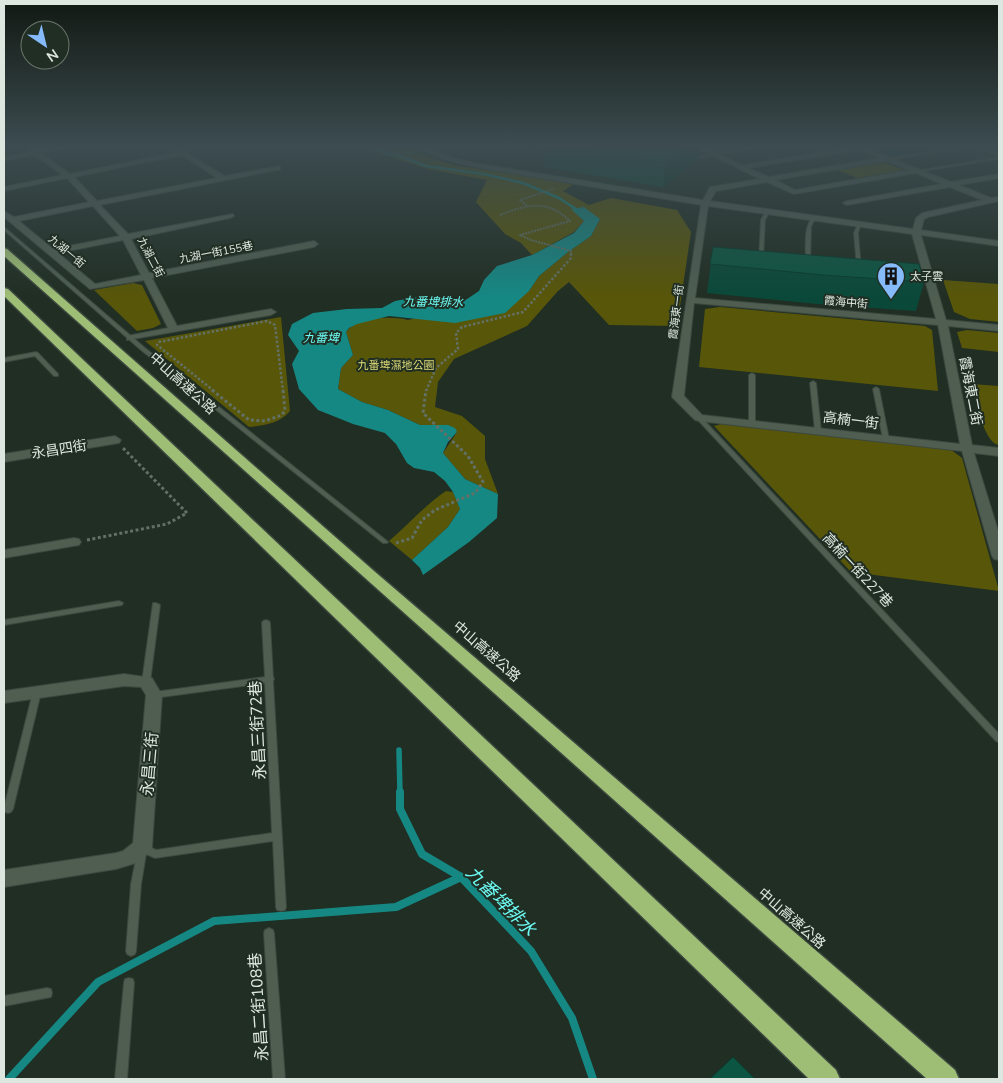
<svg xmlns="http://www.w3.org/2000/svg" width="1003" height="1083" viewBox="0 0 1003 1083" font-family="'Nunito Sans','Noto Sans TC',sans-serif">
	<rect width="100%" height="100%" fill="#202e23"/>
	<g fill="#585609">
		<path d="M356 146H377L380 148 403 146 430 158 454 165 574 184 563 191 589 205 611 198 677 210 691 232 677 326 609 325 569 282 558 291 527 326 454 359 438 382 435 407 462 416 485 436V459L498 494 465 479 443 453 457 432 448 425H420L388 410 362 402 338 389 341 368 353 355 346 332C358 316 391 316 408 320L529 291 539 276 568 252 591 236 600 219 572 209 584 221 574 232 532 255 521 243 505 234 476 202 487 180 428 169Z"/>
		<path d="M881 161 904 170 857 178 835 169Z"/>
		<path d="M943 280 999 284V322L970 319 954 312Z"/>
		<path d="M133 283 142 285 161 324 153 328 137 331 94 290Z"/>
		<path d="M720 307 925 326 932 330 938 391 699 367 705 309Z"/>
		<path d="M281 317 290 411C279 424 265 425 249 427L145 341Z"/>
		<path d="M967 330 999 333V352L962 348 957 332Z"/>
		<path d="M972 384 999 386V445C983 443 976 398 972 384Z"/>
		<path d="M721 424 950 449 962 458 999 591 851 572 714 426Z"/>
		<path d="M446 491 453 492 460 509 448 527 412 560 389 541C408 525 425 505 446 491Z"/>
	</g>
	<path fill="#168884" d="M584 207 600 219 591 236 568 252 539 276 529 291 505 313 455 323 389 316 357 324 349 328 346 332 353 355 341 368 338 389 362 402 388 410 420 425H448L455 428 457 432 448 442 443 453 465 479 498 494 497 518 469 542 423 575 420 568 412 560 448 527 460 509 453 492 445 481 434 472 414 468 407 463 396 444 385 433 353 424 318 410 299 389 292 364 299 351 288 335 292 324 313 313 347 309 382 308 395 301 417 297 438 305H458L479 291 484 280 497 266 532 255 574 233 584 221 571 209Z"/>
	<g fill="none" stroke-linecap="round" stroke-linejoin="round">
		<path stroke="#168884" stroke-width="2.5" d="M359 146 405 158 426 166 484 174 523 183 559 198 579 211"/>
		<path stroke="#168884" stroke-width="5.5" d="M399 750 400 794"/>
		<g stroke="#168884" stroke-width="8">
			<path d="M400 792V809L422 854 461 877 531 951 572 1018 593 1079"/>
			<path d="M9 1079 98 982 214 921 396 907 461 877"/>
		</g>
		<g stroke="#3c483f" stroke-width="2">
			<g id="service">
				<path d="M760 146H770L691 159 689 158Z"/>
				<path d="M864 146H873L860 149 858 148Z"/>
				<path d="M961 146H970L888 160 886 159Z"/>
				<path d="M999 157V159L917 172 915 171Z"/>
				<path d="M768 210 770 211 765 220 763 259 761 260 759 259 761 220 766 211Z"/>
				<path d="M813 217 815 218 811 227 810 264 808 265 806 264C806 250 803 226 813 217Z"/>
				<path d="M858 223 861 224 858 233 861 268 859 269 857 268 854 233Z"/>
				<path d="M4 227 145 348 387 541 388 542 387 543H383L141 350 4 230Z"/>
				<path d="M36 352 38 353 58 374V376H54L35 356 4 362V358Z"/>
				<path d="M752 373 755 375V424L752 426 749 424V375Z"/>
				<path d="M813 381 816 383 821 431 818 433 815 431 810 383Z"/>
				<path d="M876 387 879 389 889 439 886 441 883 439 873 389Z"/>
				<path d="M699 416 701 417 999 734V742L996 741 697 419 696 418Z"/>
				<path d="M119 601 123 603 122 605 4 625V620Z"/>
				<path d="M153 603H156L160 605 150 682 149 684H143L142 682Z"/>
				<path d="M266 620 269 621 270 623 273 677 274 679 273 681 286 907 285 910 281 911 277 910 276 907 273 841 155 858 146 854 141 884 136 951 135 954 131 956 127 954 126 951 131 884 139 844 142 843 156 850 272 833 265 683 154 698 151 697 150 695 151 693 154 692 265 677 262 623 263 621Z"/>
				<path d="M37 689 40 690 41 692 13 809 11 812 8 813 5 812 4 808 33 692 34 690Z"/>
				<path d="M269 928 273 930 274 933 285 1079H273L264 933 265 930Z"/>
				<path d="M129 978 133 979 134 983 127 1079H115L124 983 125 979Z"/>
				<path d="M47 988 51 989 52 993 51 997 4 1006V996Z"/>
			</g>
		</g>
		<g stroke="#3c483f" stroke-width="2">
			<g id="minor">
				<path d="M23 146H31L37 150 56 146H70L41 153 70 174 177 152 174 149 177 147 225 176 280 166V170H277L100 205 128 234 233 214 234 216 230 218 131 239 149 273 314 241 318 244 314 247 152 278 177 326 271 309 276 312 271 315 127 340V336L168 328 144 280 90 289 4 217V211L14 217 89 202 67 178 4 191V187L63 175 34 155 4 161V157L30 152ZM182 155 217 178 97 201 74 177ZM93 206 120 236 53 249 19 221ZM123 240 141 275 95 284 58 253Z"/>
				<path d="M412 146H422L453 158 480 164 703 200 710 187 760 179 693 146H702L742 165 861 146 951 182 999 174V178L959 185 991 198 999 197V201L928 217 924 219 921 230 999 241V246L921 235 946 320 999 325V331L948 326 972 445 999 448V456L974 453 999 534V560L994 559 992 556 962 451 699 421 695 420 672 397 701 205 480 168 449 161ZM859 150 879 158 769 177 748 168ZM887 161 909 170 795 190 775 180ZM916 173 942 184 847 201 843 203 847 205 950 187 982 200 922 213 916 218 913 229 710 201 716 191 767 182 794 194ZM708 206 912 234 936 319 695 298ZM694 303 938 325 960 444 702 415 684 396Z"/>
				<path d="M974 146H984L999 152V156Z"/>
				<path d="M115 436 121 440 119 443 4 462V454Z"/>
				<path d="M74 538 79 539 81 542 79 545 4 558V550Z"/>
				<path d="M124 674 152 678 162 695 152 847 149 853 136 863 116 869 4 887V870L116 853 123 851 133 843 146 695 141 687 124 686 4 703V691Z"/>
			</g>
		</g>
		<g stroke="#3c483f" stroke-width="3">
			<g id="motorway">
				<path d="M4 248 7 249 374 571 955 1070 959 1079H927L4 256Z"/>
				<path d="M4 288 8 289 836 1070 840 1079H809L4 296Z"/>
			</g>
		</g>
		<g stroke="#637066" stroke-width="2" stroke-dasharray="2 1" stroke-linecap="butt">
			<path d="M371 146 374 149 410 154"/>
			<path d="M527 206 520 200 553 189"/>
			<path d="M500 215C528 204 547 199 570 221L520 235 531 240 571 251V254"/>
		</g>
		<g stroke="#637066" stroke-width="2.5" stroke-dasharray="2.5 2" stroke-linecap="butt">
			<path d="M214 391 157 345 159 342 267 321 275 325 283 391"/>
			<path d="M426 391 436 368 458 349 456 333 462 327 523 312 571 258V253"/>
		</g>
		<g stroke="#637066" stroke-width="3" stroke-dasharray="3 2.5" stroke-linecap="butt">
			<path d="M212 390 249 420 265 421 282 415 285 410 283 390"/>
			<path d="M87 540 167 524 187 513 123 448"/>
			<path d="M396 543 412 538 422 520 435 510 475 493 483 482 468 456 423 413 426 390"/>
		</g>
		<use href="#service" fill="#4f5e51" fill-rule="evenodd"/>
		<use href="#minor" fill="#4f5e51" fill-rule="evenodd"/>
		<use href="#motorway" fill="#9ebe76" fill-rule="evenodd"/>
	</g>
	<g fill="#0a4939">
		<path d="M520 146H542L528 149Z"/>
		<path d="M545 146H700L698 159 663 187 544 167Z"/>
		<path d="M874 146H956L893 156 874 148Z"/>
		<path d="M713 247 924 282 916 311 817 304 707 293Z"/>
	</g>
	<g fill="#083c2e">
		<path d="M528 146H542L528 149Z"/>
		<path d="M689 146H700L698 159 663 187 665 163Z"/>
		<path d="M896 146H956L893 156Z"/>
	</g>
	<g fill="#0c5542" stroke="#083c2e">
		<path d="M553 146H689L665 163Z"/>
		<path d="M713 247 919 264 924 282 823 275 710 264Z"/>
		<path d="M733 1057 755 1079H710Z"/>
	</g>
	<linearGradient id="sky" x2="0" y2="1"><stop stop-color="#121913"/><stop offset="0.49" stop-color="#3c4c50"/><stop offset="1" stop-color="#3c4c50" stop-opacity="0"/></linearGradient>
	<rect width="1003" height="298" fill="url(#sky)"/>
	<defs>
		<g id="building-pin" transform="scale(1.4375)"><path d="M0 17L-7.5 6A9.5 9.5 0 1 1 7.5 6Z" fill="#86bbfb" stroke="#202e23"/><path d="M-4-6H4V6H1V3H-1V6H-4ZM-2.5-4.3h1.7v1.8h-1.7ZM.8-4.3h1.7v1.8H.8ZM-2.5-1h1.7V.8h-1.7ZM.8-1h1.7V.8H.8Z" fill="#111"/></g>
	</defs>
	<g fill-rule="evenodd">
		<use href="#building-pin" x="891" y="276"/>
	</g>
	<g text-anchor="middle" stroke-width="4" stroke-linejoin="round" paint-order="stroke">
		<g font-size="11" fill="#dee7df" stroke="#202e23">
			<text transform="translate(67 251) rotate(40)" y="4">九湖一街</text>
			<text transform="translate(216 252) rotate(-11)" y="4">九湖一街155巷</text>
			<text transform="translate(151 257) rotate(62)" y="4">九湖二街</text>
			<text transform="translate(846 302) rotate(5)" y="4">霞海中街</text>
			<text transform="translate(676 312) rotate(-83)" y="4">霞海東一街</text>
		</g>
		<g font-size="11" fill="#dee7df" stroke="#202e23" text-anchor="start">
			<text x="910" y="280">太子雲</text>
		</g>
		<g font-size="11" fill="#dedb77" stroke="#202e23">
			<text x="396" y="369">九番埤濕地公園</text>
		</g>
		<g font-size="12" font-style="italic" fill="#6cfbf4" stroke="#202e23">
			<text transform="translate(433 302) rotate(1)" y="4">九番埤排水</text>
			<text x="321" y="342">九番埤</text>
		</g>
		<g font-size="14" fill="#dee7df" stroke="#202e23">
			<text transform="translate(183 383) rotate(42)" y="5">中山高速公路</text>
			<text transform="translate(971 391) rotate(79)" y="5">霞海東二街</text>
			<text transform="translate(851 420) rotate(7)" y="5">高楠一街</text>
			<text transform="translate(59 449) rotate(-9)" y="5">永昌四街</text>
			<text transform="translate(858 570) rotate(47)" y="5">高楠一街227巷</text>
			<text transform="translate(487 651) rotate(41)" y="5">中山高速公路</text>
			<text transform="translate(792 918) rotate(41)" y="5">中山高速公路</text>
		</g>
		<g font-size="16" fill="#dee7df" stroke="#202e23">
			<text transform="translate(257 730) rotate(-93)" y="6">永昌三街72巷</text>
			<text transform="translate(149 764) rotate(-85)" y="6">永昌三街</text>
			<text transform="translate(258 1007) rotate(-94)" y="6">永昌二街108巷</text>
		</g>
		<g font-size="18" font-style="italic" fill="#6cfbf4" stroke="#202e23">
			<text transform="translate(501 901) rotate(45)" y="6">九番埤排水</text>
		</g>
	</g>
	<rect width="1003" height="1083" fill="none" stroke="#dee7df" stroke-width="10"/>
	<g transform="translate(45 45) rotate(145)"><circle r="24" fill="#202e23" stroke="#6c786e"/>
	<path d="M0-4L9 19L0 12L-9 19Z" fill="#86bbfb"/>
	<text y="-8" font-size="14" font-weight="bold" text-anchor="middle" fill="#dee7df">N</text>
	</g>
</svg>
